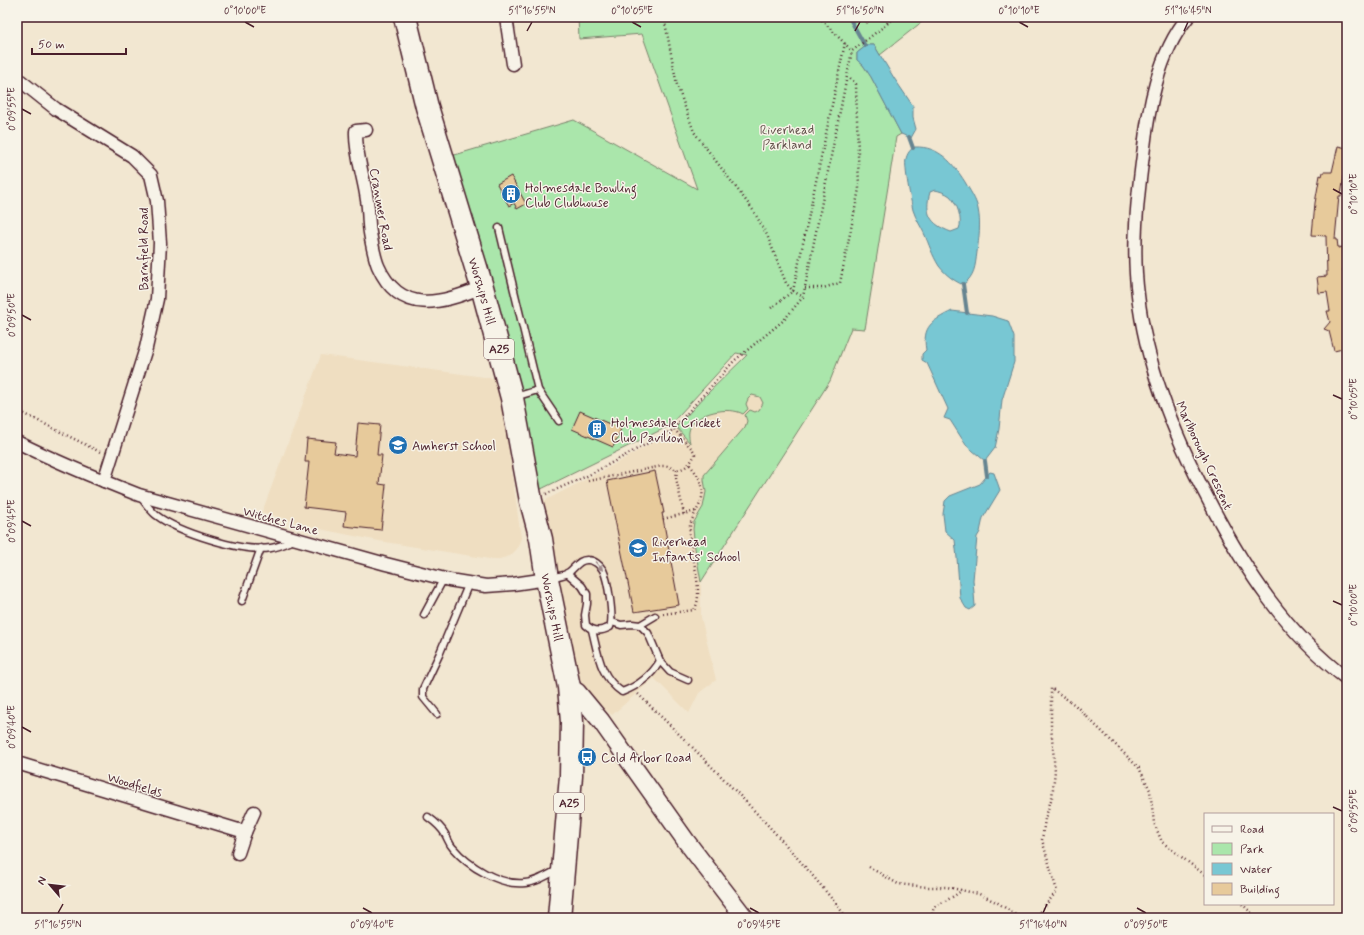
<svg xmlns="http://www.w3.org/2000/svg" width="1364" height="935" viewBox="0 0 1364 935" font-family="Mynerve,sans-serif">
	<rect width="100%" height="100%" fill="#f2e7d1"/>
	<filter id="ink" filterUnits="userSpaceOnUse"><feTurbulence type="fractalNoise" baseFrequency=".025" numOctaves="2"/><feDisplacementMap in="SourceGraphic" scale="8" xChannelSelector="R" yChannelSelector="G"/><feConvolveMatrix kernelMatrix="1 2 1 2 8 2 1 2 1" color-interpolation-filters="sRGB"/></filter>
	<g filter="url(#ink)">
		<g fill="#efdec1">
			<path d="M852 328 830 381 701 582V617L716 680 699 693 689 713 654 678 612 715 592 699 579 678 544 501 606 469 672 432 708 393Z"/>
			<path d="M321 355 499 379 521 538 517 549 510 556 496 560 379 541 320 529 262 512Z"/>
		</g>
		<path fill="#aae6ab" stroke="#7a826b" d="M578 17H863L867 24 872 17H928L880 55 874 45H867L857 53V60L863 65 871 77 901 134 896 137 865 329 851 328 830 381 701 582 695 548 693 529 694 522 703 507 706 492 704 480V475L745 427 747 421 745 415 750 410 755 412 759 410 763 403 760 397 752 395 748 399 746 404 748 409 743 414C729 406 697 412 690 428 688 433 689 438 690 443L676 427 708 393 747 355 736 353 669 426 529 495 441 159 574 120 697 189 642 34 579 39Z"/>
		<g fill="#78c7d3" stroke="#668490" fill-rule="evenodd">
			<path d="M867 45H874L894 78 913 106V118L916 129 911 138 901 134 871 77 863 65 857 60V53Z"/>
			<path d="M915 147C939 146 953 163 965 182 970 191 976 199 978 209 981 223 979 238 977 252 975 267 975 275 963 285 953 280 946 275 939 266 932 255 929 244 924 233 920 225 916 219 913 210 911 201 904 168 906 159 907 154 910 149 915 147ZM935 190C940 191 946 193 950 196 957 203 963 220 959 229L951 232C930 224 924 214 930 192Z"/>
			<path d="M952 311 992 316 1008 321 1014 337V362L1002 400 999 429 995 448 985 461 966 445 950 420 944 418 948 409 927 363 922 360V354L926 350C922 326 932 321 952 311Z"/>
			<path d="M990 472 994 473 1000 490 983 518 980 532 977 537 973 580 975 606 970 610 966 608 960 598 957 558 955 540 945 531 943 514 945 501 950 496 980 484Z"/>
		</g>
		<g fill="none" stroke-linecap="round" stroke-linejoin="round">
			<g stroke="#668490" stroke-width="4">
				<path d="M849 17 865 46"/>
				<path d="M909 137 913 148"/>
				<path d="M963 284 967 313"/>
				<path d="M985 461 987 476"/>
			</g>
		</g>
		<g fill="#e7ca9b" stroke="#4a1f2b">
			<path d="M1338 146 1347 148V169H1345L1341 196H1339L1335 239H1337L1338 248 1342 247 1343 270 1347 297V348L1334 351 1329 331 1324 329 1330 322 1327 311H1330L1327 292 1319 293 1317 277 1327 276 1326 236 1312 235 1315 203 1320 175 1322 176 1323 172H1332Z"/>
			<path d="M511 176 526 204 517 209 514 203 509 206 497 184Z"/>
			<path d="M580 411 621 429 613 447 572 429Z"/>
			<path d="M358 423 380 425 377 455H382L379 484 386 485 381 530 344 526 346 512 304 507 309 462H305L307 439 336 442 334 453 355 456Z"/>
			<path d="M655 471 664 513H662L679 605 634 612 607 481Z"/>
		</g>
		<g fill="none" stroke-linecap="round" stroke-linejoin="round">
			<g stroke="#4a1f2b" stroke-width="9">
				<g id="lane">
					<path d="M499 228 538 390 559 421"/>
					<path d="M515 397 538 390"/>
					<path d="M140 496C145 503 150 510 156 515 178 532 243 553 271 548 279 547 287 543 294 540"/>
					<path d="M550 578C556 576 563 576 568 573 575 568 579 559 588 560 594 560 600 565 603 570 608 580 614 617 610 627 600 632 594 632 586 625L585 615 587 604V594L582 586 567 573"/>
					<path d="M242 601 261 548"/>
					<path d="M424 615 444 578"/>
					<path d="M640 625 655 616"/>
					<path d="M592 630C598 654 600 677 622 692 638 686 651 676 660 661L648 633 640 625 632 624 621 625 612 622"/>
					<path d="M660 661 670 672 688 680"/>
					<path d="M437 714 423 697V689L439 655 469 583"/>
					<path d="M428 817C435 822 441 827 445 834 448 839 449 844 453 848 468 866 500 886 525 883 537 882 548 875 559 869"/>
				</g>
			</g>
			<g stroke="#4a1f2b" stroke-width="15">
				<g id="street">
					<path d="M506 17 513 64"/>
					<path d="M1188 17C1158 53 1148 110 1143 155 1137 201 1132 249 1138 295 1146 368 1176 439 1210 503 1245 570 1286 633 1347 679"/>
					<path d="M17 78 56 109 132 156 151 175 157 201 160 243 157 299 146 348 104 481"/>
					<path d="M366 130 356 131C355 154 364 177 367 200 369 211 368 222 370 233 372 244 374 256 378 266 400 316 442 304 482 287"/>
					<path d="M17 442C57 462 98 479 139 495L386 564 449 580 486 586 513 584 547 579"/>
					<path d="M17 763 245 832 254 812"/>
					<path d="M238 853 245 832"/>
				</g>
			</g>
			<g stroke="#4a1f2b" stroke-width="20">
				<path id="secondary" d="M569 687 577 692 601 721 686 841 745 918"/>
			</g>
			<g stroke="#4a1f2b" stroke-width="25">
				<g id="highway">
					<path id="s1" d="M405 17 427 107 482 287 512 398 531 501 541 539 547 579 569 687 572 722 571 776 559 918"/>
				</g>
			</g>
			<g stroke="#4a1f2b" stroke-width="2.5" stroke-dasharray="1 3" stroke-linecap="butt">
				<path d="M664 17 677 85 694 132 753 210 767 235 786 283 793 291 803 297"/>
				<path d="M819 17 852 51"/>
				<path d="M887 23 891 17"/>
				<path d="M805 288H823L840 283 859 189 856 84 848 76"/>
				<path d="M771 308 793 291 845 43"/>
				<path d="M17 410 102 453"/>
				<path d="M677 470 676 478 684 514"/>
				<path d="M588 481 662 466H667L677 470C687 468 691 463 695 454L693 450 673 428"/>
				<path d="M546 494 587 476 671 431 734 361 784 320 803 297 852 51 896 17"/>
				<path d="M663 519 696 511C708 493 702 479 689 464"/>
				<path d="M663 614 694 610C706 593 687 546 690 526 691 521 694 516 696 511"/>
				<path d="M638 694C711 765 785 838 847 918"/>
				<path d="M869 867 898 884 928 887H947L979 894 998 903 1016 915 1026 918"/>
				<path d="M1242 904 1257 918"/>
				<path d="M931 918 934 907C944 901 953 898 962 890"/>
				<path d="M1035 918 1057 891 1042 840 1045 819 1052 797 1055 771 1051 726V688L1075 705 1139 768 1150 790 1154 823 1162 842 1205 875"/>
			</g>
			<use href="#lane" stroke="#f7f3e8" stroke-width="6"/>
			<use href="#street" stroke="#f7f3e8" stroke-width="12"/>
			<use href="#secondary" stroke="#f7f3e8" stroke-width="17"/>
			<use href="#highway" stroke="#f7f3e8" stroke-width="22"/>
		</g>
		<defs><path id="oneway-solid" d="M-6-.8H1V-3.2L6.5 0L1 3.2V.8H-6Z"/></defs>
		<use fill="#a0898a" href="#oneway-solid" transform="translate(599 566) rotate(49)"/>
	</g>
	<path fill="none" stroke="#4a1f2b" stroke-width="1.5" d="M245 22 254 27M632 22 641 27M1019 22 1028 27M527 31 532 22M855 31 860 22M1184 31 1188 22M22 109 31 114M1333 189 1342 194M22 315 31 320M1333 395 1342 399M22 521 31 526M1333 601 1342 605M22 727 31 732M1333 807 1342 811M363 908 372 913M750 908 759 913M1137 908 1146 913M58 913 63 904M1043 913 1047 904"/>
	<defs>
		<g id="building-disc" transform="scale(1)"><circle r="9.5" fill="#1f6fb2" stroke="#f7f3e8"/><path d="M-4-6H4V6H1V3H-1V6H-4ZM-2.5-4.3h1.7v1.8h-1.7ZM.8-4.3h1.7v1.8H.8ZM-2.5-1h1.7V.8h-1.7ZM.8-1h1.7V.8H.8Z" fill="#fff"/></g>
		<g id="school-disc" transform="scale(1)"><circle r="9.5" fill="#1f6fb2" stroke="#f7f3e8"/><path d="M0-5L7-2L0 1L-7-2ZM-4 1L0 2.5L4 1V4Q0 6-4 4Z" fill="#fff"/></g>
		<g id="bus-disc" transform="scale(1)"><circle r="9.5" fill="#1f6fb2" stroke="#f7f3e8"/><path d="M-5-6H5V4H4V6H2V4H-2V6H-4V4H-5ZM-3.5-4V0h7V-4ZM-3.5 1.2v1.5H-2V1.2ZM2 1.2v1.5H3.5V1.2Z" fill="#fff"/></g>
	</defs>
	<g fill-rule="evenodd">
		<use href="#building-disc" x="511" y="194"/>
		<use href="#building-disc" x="597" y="429"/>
		<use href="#school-disc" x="398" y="445"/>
		<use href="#school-disc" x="638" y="548"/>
		<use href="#bus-disc" x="587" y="757"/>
	</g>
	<g text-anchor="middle" stroke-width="3" stroke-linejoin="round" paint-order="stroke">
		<g fill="#f7f3e8" stroke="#7e5f64" stroke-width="1">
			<rect x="484" y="339" width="30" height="20" rx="3"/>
			<rect x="554" y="793" width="30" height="20" rx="3"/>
		</g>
		<g font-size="12" font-weight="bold" fill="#4a1f2b">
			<text x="499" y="353">A25</text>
			<text x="569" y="807">A25</text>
		</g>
		<g font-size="13" fill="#62514b" stroke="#f7f3e8">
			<text x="787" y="134">Riverhead<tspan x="787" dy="15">Parkland</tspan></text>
		</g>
		<g font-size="13" fill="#4a1f2b" stroke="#f7f3e8" text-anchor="start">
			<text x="525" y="192">Holmesdale Bowling<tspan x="525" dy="15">Club Clubhouse</tspan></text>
			<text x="611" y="427">Holmesdale Cricket<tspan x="611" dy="15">Club Pavilion</tspan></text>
			<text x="412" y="450">Amherst School</text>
			<text x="652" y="546">Riverhead<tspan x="652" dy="15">Infants' School</tspan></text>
			<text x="601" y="762">Cold Arbor Road</text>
		</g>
		<g font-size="13" fill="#4a1f2b" stroke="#f7f3e8">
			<text transform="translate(382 209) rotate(80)" y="5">Cranmer Road</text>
			<text transform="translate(143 249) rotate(-90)" y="5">Barnfield Road</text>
			<text dy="5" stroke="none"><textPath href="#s1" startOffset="285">Worships Hill</textPath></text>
			<text transform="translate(1205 455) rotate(65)" y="5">Marlborough Crescent</text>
			<text transform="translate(281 520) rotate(15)" y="5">Witches Lane</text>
			<text dy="5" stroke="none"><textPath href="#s1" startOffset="609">Worships Hill</textPath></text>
			<text transform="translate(135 784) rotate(17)" y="5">Woodfields</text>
		</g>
	</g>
	<rect width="1364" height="935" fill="none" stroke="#f7f3e8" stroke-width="44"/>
	<rect x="1204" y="813" width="130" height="92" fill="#f7f3e8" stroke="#b29e9c"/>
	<rect x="1212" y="826" width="20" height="6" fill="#f7f3e8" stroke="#b29e9c"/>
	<text x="1240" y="833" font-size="12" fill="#4a1f2b">Road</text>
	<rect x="1212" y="843" width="20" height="12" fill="#aae6ab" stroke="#b29e9c"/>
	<text x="1240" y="853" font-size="12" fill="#4a1f2b">Park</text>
	<rect x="1212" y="863" width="20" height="12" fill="#78c7d3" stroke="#b29e9c"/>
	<text x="1240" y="873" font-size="12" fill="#4a1f2b">Water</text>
	<rect x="1212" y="883" width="20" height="12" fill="#e7ca9b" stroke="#b29e9c"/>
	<text x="1240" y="893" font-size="12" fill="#4a1f2b">Building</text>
	<g transform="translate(50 885) rotate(298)" stroke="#f7f3e8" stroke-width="3" paint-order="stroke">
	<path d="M0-3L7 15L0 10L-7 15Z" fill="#4a1f2b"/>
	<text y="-6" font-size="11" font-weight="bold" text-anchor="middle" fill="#4a1f2b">N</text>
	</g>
	<path d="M32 48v6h94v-6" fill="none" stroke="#4a1f2b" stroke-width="2"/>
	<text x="38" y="48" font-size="12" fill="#4a1f2b" stroke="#f7f3e8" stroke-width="3" paint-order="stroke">50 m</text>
	<rect x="22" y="22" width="1320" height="891" fill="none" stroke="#4a1f2b" stroke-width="1.5"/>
	<g font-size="10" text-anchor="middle" fill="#4a1f2b">
		<text x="245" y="14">0°10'00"E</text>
		<text x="532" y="14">51°16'55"N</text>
		<text x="632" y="14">0°10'05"E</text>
		<text x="860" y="14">51°16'50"N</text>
		<text x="1019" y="14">0°10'10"E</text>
		<text x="1188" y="14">51°16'45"N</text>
		<text transform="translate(11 109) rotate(-90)" y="4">0°09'55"E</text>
		<text transform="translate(1353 194) rotate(-90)" y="4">0°10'10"E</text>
		<text transform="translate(11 315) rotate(-90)" y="4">0°09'50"E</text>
		<text transform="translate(1353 399) rotate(-90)" y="4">0°10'05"E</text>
		<text transform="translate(11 521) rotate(-90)" y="4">0°09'45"E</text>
		<text transform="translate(1353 605) rotate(-90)" y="4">0°10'00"E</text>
		<text transform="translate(11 727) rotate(-90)" y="4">0°09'40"E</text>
		<text transform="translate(1353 811) rotate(-90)" y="4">0°09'55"E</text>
		<text x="58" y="928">51°16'55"N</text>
		<text x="372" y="928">0°09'40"E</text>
		<text x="759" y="928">0°09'45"E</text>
		<text x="1043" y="928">51°16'40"N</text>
		<text x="1146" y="928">0°09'50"E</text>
	</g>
</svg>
